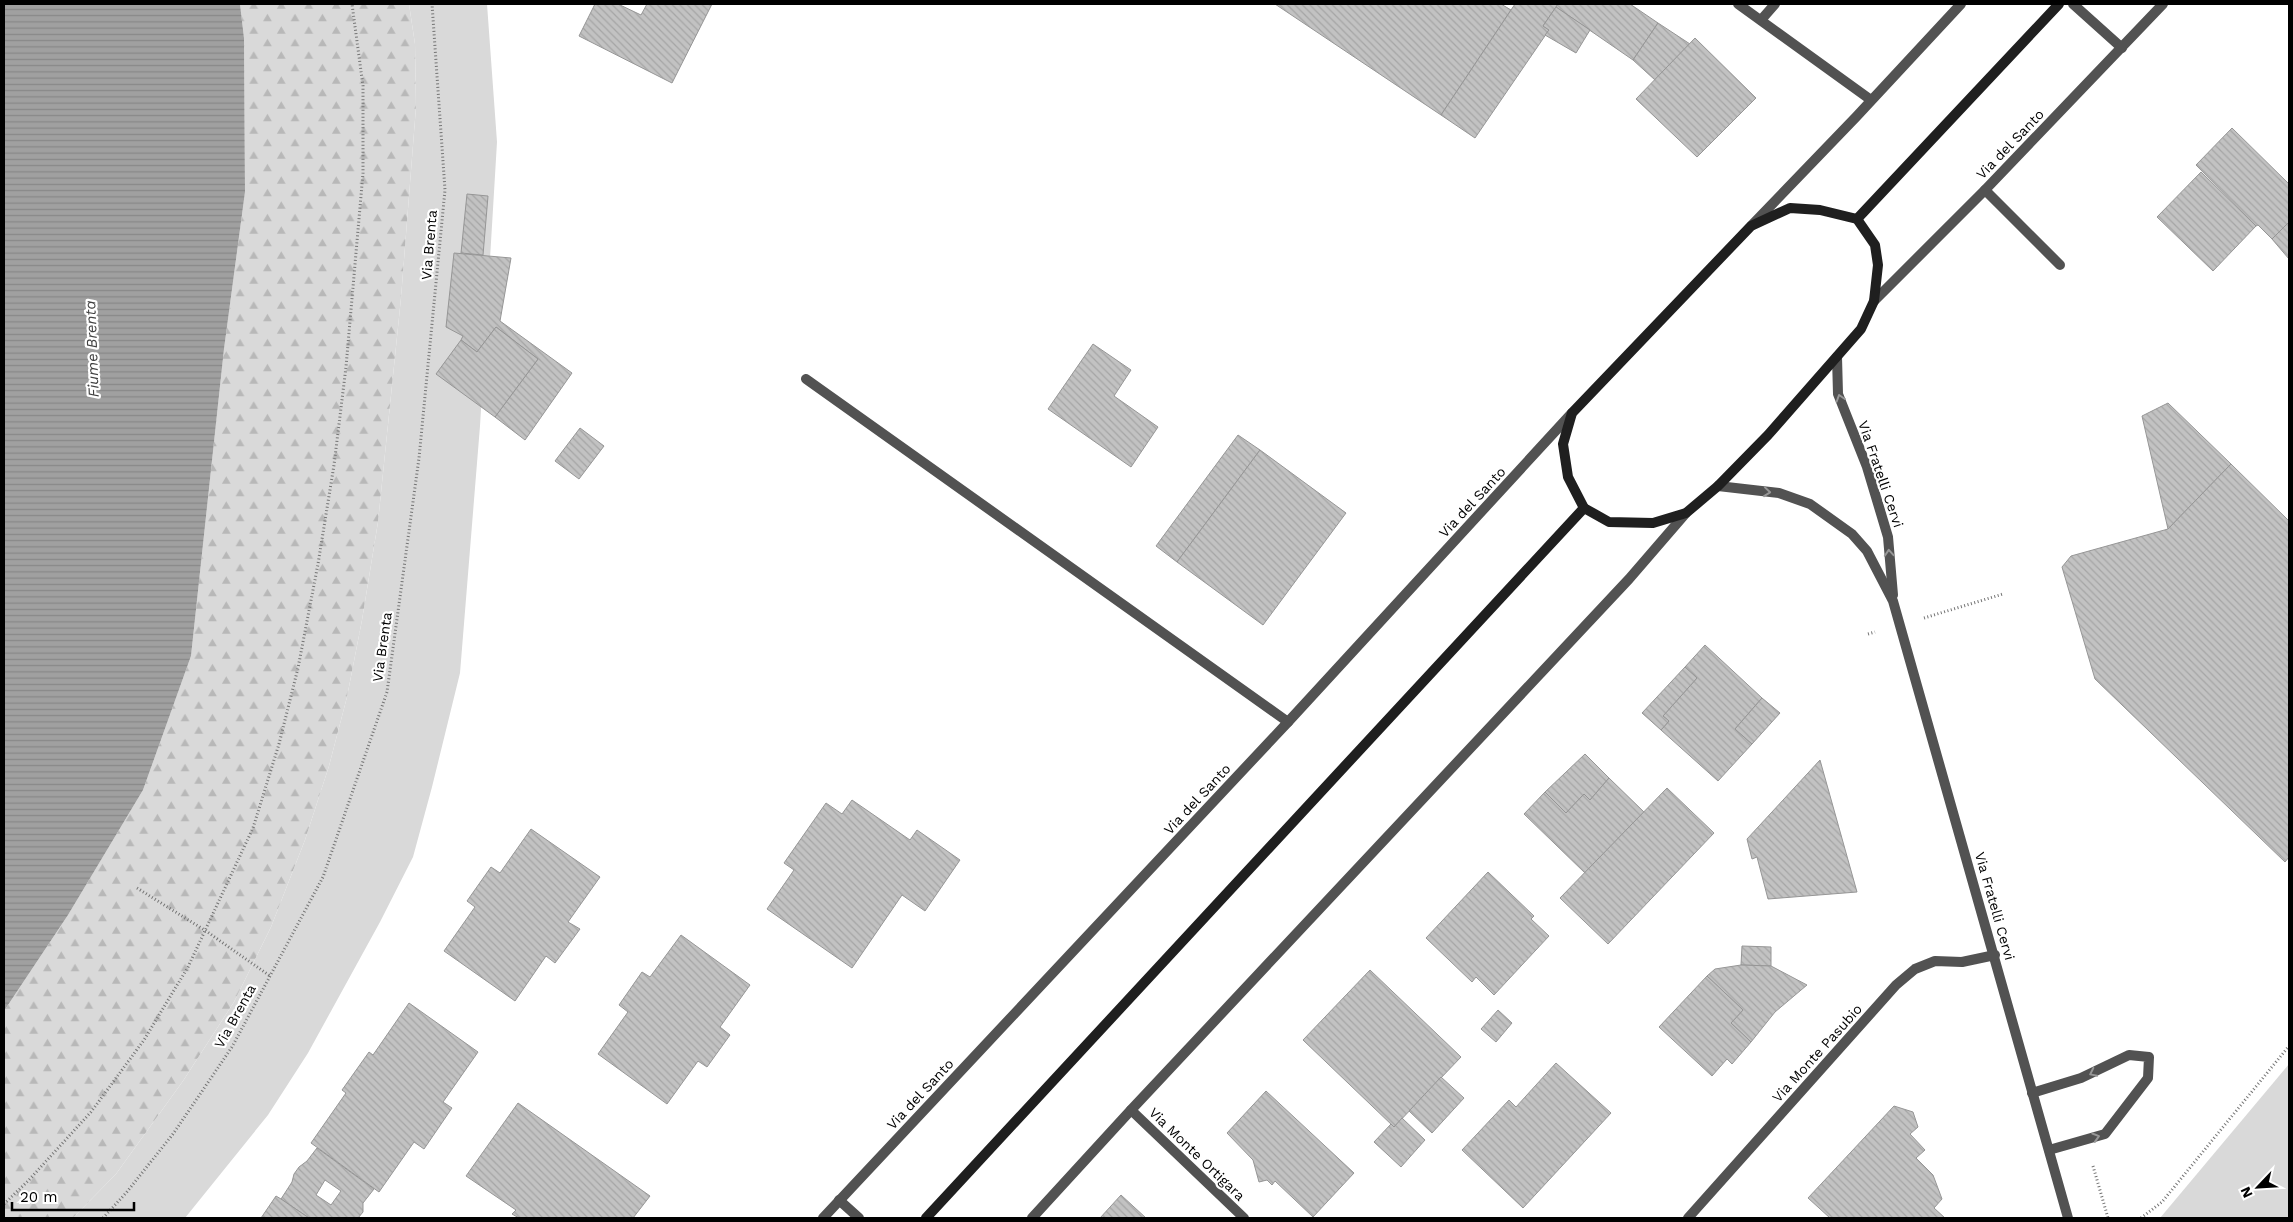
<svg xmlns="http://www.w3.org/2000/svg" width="2293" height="1222" viewBox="0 0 2293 1222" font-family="'Work Sans',sans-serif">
	<defs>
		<pattern id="forest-firs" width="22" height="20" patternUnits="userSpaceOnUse" patternTransform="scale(1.25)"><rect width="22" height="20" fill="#d9d9d9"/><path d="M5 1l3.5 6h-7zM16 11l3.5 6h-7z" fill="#b8b8b8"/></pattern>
		<pattern id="water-rules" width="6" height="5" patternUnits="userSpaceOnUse" patternTransform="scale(1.25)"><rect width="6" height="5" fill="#a0a0a0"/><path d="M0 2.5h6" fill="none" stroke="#888"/></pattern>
		<pattern id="building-back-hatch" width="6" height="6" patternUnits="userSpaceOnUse" patternTransform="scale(1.25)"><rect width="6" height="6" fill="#c2c2c2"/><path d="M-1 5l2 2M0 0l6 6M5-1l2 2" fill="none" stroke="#a5a5a5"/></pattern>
	</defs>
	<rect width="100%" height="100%" fill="#fff"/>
	<g fill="#d9d9d9">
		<path d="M409 4H487L497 142 480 426 460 673 432 787 413 857 380 922 308 1053 268 1115 185 1218H73L116 1174 183 1081 234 1002 271 927 305 840 329 766 347 697 362 620 378 522 401 298 416 107 415 44Z"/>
		<path d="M2289 1064V1218H2160Z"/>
	</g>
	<path fill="url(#forest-firs)" d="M240 4H409L415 44 416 107 401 298 378 522 362 620 347 697 329 766 305 840 271 927 234 1002 183 1081 116 1174 73 1218H4V1011L68 915 143 790 191 656 224 349 245 192 244 38Z"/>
	<path fill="url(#water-rules)" d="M4 4H240L244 38 245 192 224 349 191 656 143 790 68 915 4 1011Z"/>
	<g fill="url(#building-back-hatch)" stroke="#969696" fill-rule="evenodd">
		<path d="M595 4H618L641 15 647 4H712L672 83 579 36Z"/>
		<path d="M1275 4H1501L1511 10 1441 115Z"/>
		<path d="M1515 4H1558L1543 26 1549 30 1475 138 1441 115Z"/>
		<path d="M1558 4H1630L1658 23 1633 60 1556 7Z"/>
		<path d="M1556 7 1590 30 1576 53 1545 35 1549 30 1543 26Z"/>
		<path d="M1658 23 1690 44 1655 80 1633 60Z"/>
		<path d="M1695 38 1756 98 1697 157 1636 99Z"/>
		<path d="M2232 128 2289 184V222L2272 239 2258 225 2256 226 2196 165Z"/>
		<path d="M2201 172 2256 226 2213 271 2157 217Z"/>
		<path d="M467 194 488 196 483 255 461 253Z"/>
		<path d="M2289 222V259L2272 239Z"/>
		<path d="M454 253 511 258 500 321 572 373 525 440 495 417 538 359 496 327 477 352 461 340 463 336 446 327Z"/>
		<path d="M496 327 538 359 495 417 436 374 461 340 477 352Z"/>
		<path d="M1093 344 1131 370 1114 396 1158 427 1131 467 1048 409Z"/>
		<path d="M2168 403 2231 464 2168 529 2142 416Z"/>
		<path d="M580 428 604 446 579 479 555 461Z"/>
		<path d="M1238 435 1260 450 1177 562 1156 546Z"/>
		<path d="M1260 450 1346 513 1263 625 1177 562Z"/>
		<path d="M2231 464 2289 521V857L2285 862 2095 679 2062 567 2071 556 2168 529Z"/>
		<path d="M1705 645 1762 698 1735 729 1752 744 1718 781 1661 730 1669 721 1663 716 1697 678 1685 667Z"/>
		<path d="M1685 667 1697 678 1663 716 1669 721 1661 730 1642 713Z"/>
		<path d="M1762 698 1780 713 1752 744 1735 729Z"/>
		<path d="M1585 754 1609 778 1590 800 1584 794 1566 813 1545 792Z"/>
		<path d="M1820 760 1857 892 1768 899 1757 857 1752 859 1747 839Z"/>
		<path d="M1609 778 1644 812 1585 873 1524 814 1545 792 1566 813 1584 794 1590 800Z"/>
		<path d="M1667 788 1714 833 1608 944 1560 898Z"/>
		<path d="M852 800 910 840 917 830 960 860 925 911 902 895 852 968 767 909 794 870 784 863 826 803 842 814Z"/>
		<path d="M531 829 600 877 568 922 580 929 555 963 546 956 515 1001 444 951 475 907 467 901 491 867 500 873Z"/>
		<path d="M1488 872 1534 916 1531 919 1549 936 1494 995 1476 977 1472 982 1426 938Z"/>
		<path d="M681 935 750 985 720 1027 730 1035 707 1067 698 1061 667 1104 598 1054 628 1012 619 1005 642 972 650 977Z"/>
		<path d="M1742 946 1771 947V966L1741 965Z"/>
		<path d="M1741 965 1771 966 1807 985 1775 1012 1751 1042 1731 1023 1743 1010 1707 976 1715 969Z"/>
		<path d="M1370 970 1461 1057 1394 1127 1303 1040Z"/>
		<path d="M1707 976 1743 1010 1731 1023 1751 1042 1732 1064 1727 1059 1712 1076 1659 1027Z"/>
		<path d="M409 1003 478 1052 443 1102 452 1108 424 1149 414 1142 379 1192 311 1143 346 1093 342 1090 369 1052 373 1055Z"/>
		<path d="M1498 1010 1512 1023 1496 1042 1481 1029Z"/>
		<path d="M1556 1063 1611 1113 1523 1208 1462 1150 1509 1100 1516 1107Z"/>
		<path d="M1441 1077 1464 1098 1432 1133 1409 1111Z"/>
		<path d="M1266 1091 1354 1173 1313 1217 1275 1181 1272 1185 1267 1180 1259 1182 1253 1160 1227 1133Z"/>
		<path d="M518 1103 650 1196 633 1218H519L512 1214 516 1210 466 1176Z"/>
		<path d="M1894 1106 1913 1112 1918 1127 1910 1134 1925 1150 1916 1158 1933 1175 1942 1199 1934 1208 1945 1218H1830L1808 1198Z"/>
		<path d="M1402 1118 1425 1140 1401 1167 1374 1142 1391 1124 1394 1127Z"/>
		<path d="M317 1148 374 1189 363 1203V1212L358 1218H309L281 1199 292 1182 294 1174 299 1167 307 1161ZM325 1180 341 1191 331 1205 316 1195Z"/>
		<path d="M1121 1195 1146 1218H1100Z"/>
		<path d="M276 1196 281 1199 309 1218H261Z"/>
	</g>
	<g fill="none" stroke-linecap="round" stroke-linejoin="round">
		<g stroke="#747474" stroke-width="3" stroke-dasharray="1 2.5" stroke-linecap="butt">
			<path d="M1924 618 2003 594"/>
			<path d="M1868 634 1875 632"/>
			<path d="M137 888 206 931 270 976"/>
			<path d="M2093 1166 2108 1218"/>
			<path d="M4 1204 28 1181 91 1112 144 1040 188 967 253 828 279 744 298 668 318 564 334 465 346 367 363 173V86L352 4"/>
			<path d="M103 1218 126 1193 173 1134 232 1047 323 877 387 692 419 458 445 190 432 4"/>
			<path d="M2141 1218 2162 1202 2289 1046"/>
		</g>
		<g stroke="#525252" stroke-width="10">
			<path d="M1738 4 1871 100"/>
			<path d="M1761 20 1775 4"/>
			<path d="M1985 190 2060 265"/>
			<path d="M2032 1093 2081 1078 2129 1055 2149 1057 2148 1078 2105 1134 2049 1150"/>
		</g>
		<g stroke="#525252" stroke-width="10">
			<path d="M2073 4 2122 48"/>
			<path d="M1752 225 1856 117 1961 4"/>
			<path d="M1874 301 1985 190 2163 4"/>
			<path d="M1837 357 1838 394 1867 467 1888 537 1893 595"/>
			<path d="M806 379 1288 722"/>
			<path d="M1718 486 1779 493 1810 504 1852 534 1867 551 1893 601 2068 1218"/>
			<path d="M1131 1110 1244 1218"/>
			<path d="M839 1200 859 1218"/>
			<path d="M823 1218 1288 722 1572 413"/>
			<path d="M1032 1218 1131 1110 1629 579 1686 513"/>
			<path d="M1688 1218 1896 985 1915 969 1935 961 1962 962 1995 955"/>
		</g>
		<g stroke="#1f1f1f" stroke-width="10">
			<path d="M1790 208 1820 210 1857 219 1875 245 1878 265 1874 301 1861 329 1768 435 1718 486 1686 513 1653 523 1609 522 1584 508 1568 477 1563 444 1572 413 1751 226Z"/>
			<path d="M1857 219 2059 4"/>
			<path d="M926 1218 1584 508"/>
		</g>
	</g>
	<defs><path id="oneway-chevron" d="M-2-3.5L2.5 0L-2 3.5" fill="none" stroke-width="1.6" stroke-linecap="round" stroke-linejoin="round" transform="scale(1.25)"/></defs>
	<g stroke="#979797">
		<use href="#oneway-chevron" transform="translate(1840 398) rotate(-108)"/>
		<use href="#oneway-chevron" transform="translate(1767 492) rotate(6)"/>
		<use href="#oneway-chevron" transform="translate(1889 553) rotate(-94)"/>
		<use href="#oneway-chevron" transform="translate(2093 1073) rotate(154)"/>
		<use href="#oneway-chevron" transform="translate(2096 1137) rotate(-17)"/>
	</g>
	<g text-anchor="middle" stroke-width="4.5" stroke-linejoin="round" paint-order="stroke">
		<g font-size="14" fill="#000" stroke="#fff">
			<text transform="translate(2010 144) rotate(-46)" y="5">Via del Santo</text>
			<text transform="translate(429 245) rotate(-85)" y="5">Via Brenta</text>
			<text transform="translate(1881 474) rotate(71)" y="5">Via Fratelli Cervi</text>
			<text transform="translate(1472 502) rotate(-47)" y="5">Via del Santo</text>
			<text transform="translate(382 647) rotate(-82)" y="5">Via Brenta</text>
			<text transform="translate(1197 799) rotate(-47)" y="5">Via del Santo</text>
			<text transform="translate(1995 906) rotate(74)" y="5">Via Fratelli Cervi</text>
			<text transform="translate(235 1016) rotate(-61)" y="5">Via Brenta</text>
			<text transform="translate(1817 1053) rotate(-48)" y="5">Via Monte Pasubio</text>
			<text transform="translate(920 1094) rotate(-47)" y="5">Via del Santo</text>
			<text transform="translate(1197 1154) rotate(44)" y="5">Via Monte Ortigara</text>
		</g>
		<g font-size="15" font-style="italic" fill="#414141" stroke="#fff">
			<text transform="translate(92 349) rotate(-92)" y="5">Fiume Brenta</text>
		</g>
	</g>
	<rect width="2293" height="1222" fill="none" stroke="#000000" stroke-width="10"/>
	<g transform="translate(2258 1187) rotate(245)" stroke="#ffffff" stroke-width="4" paint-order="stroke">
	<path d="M0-4L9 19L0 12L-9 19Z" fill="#000000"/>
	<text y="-8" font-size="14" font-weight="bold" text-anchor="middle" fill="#000000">N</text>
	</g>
	<path d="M12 1202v8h122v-8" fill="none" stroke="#000000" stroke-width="2.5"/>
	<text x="20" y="1202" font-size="15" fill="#000000" stroke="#ffffff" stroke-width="4" paint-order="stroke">20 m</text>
</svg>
